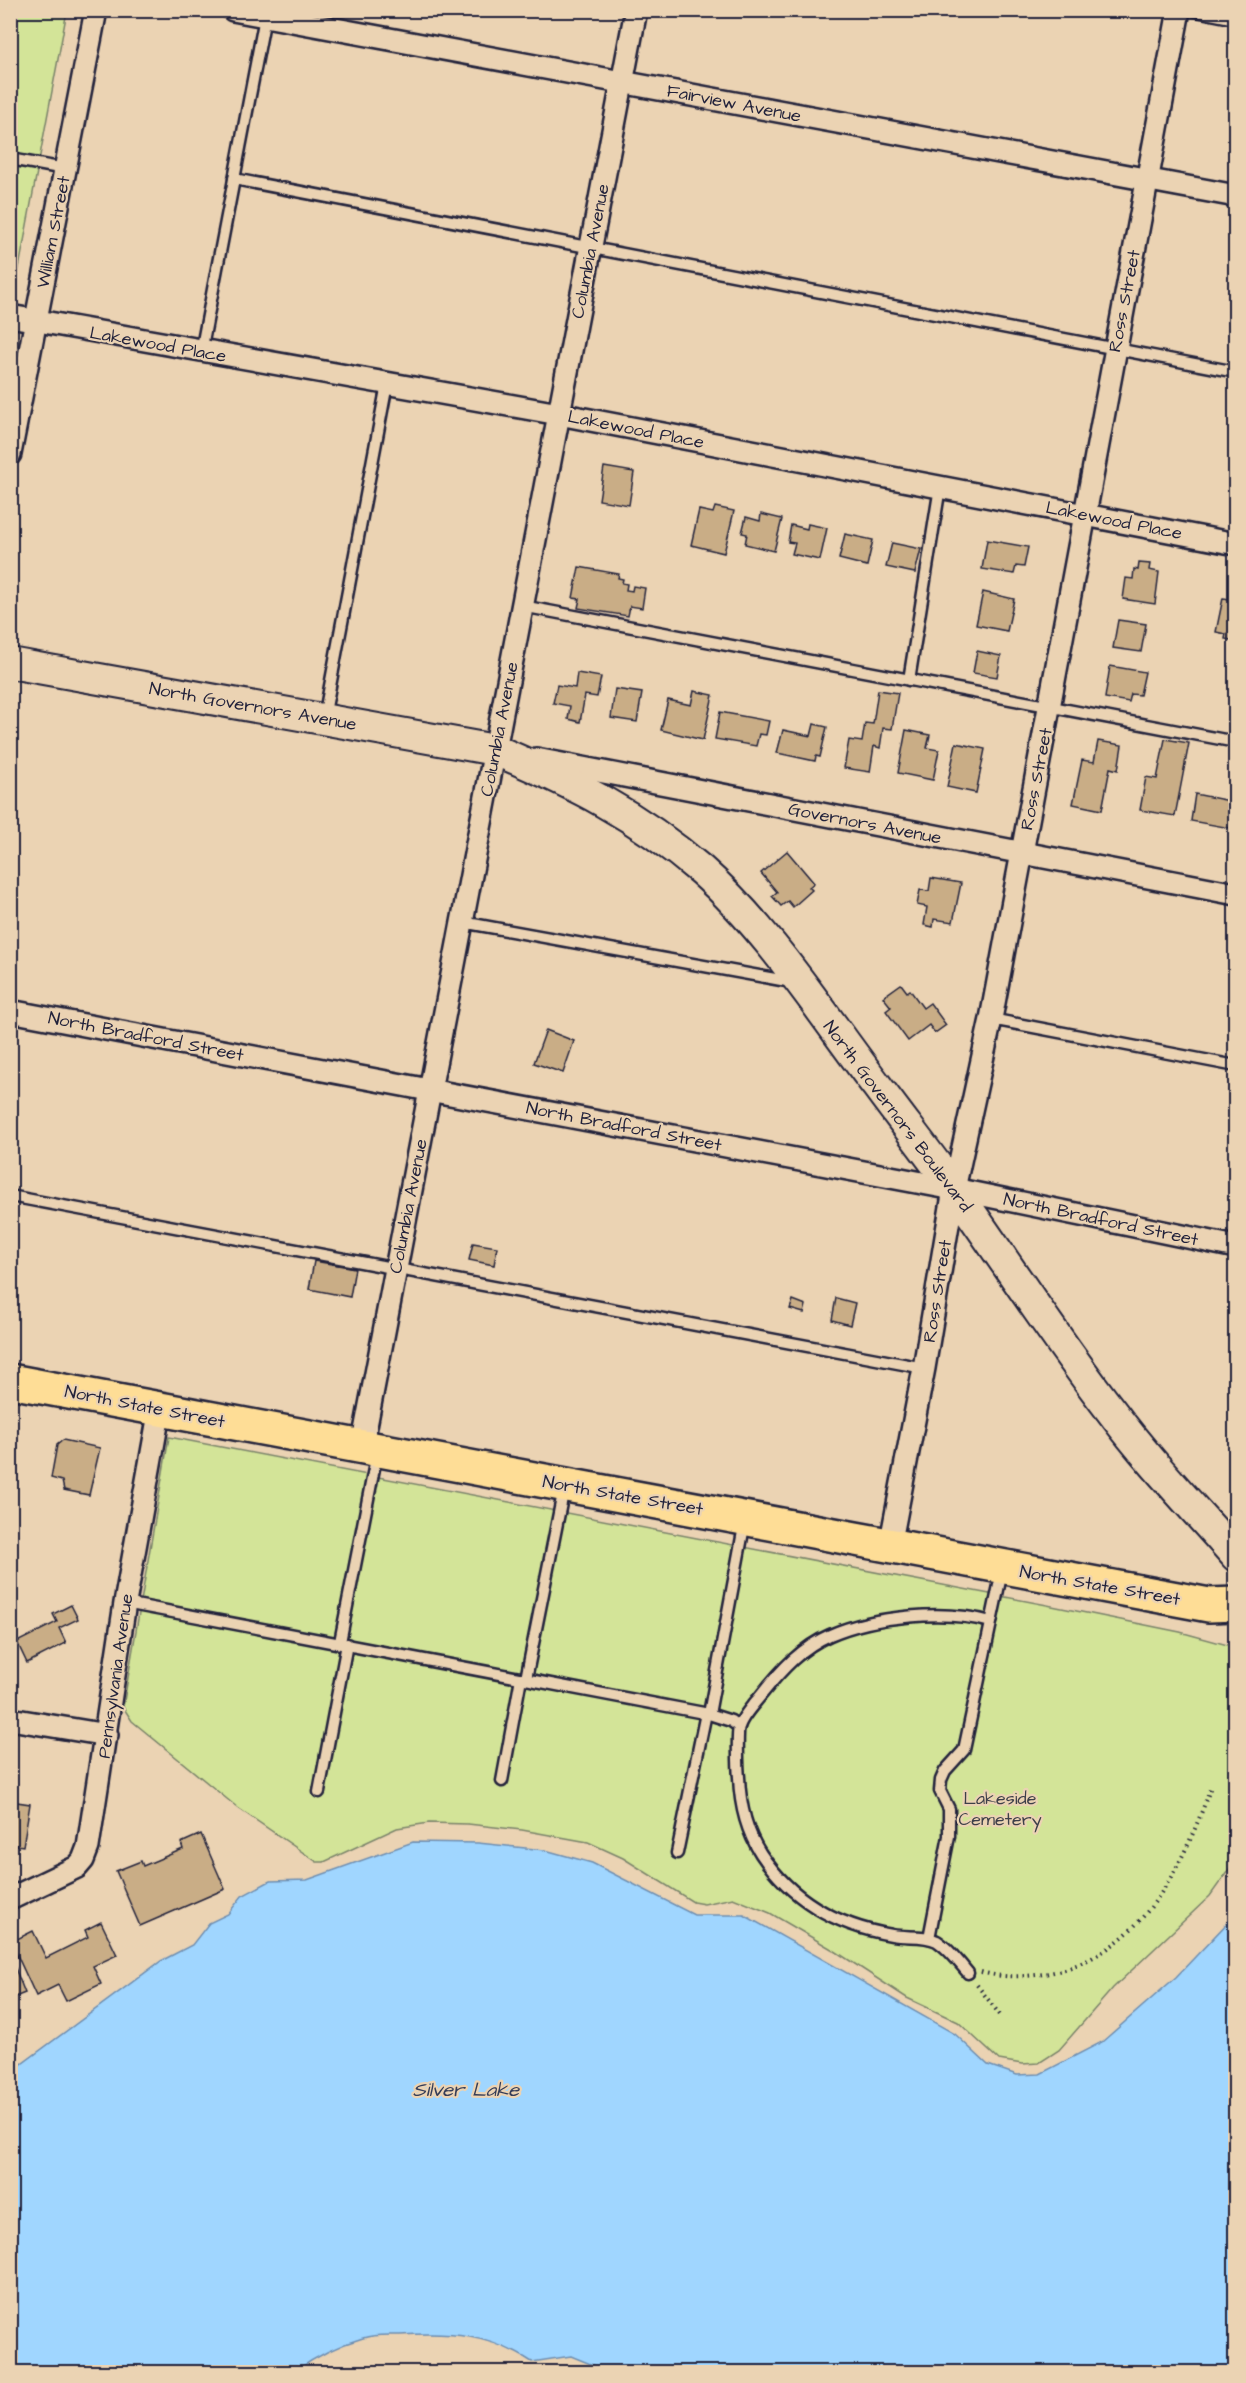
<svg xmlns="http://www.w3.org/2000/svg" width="1246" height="2383" viewBox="0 0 1246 2383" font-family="'Architects Daughter',sans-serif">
	<rect width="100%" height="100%" fill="#ebd3b3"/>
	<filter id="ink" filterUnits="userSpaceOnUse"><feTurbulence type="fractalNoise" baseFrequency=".0167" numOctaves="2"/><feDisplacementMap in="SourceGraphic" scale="12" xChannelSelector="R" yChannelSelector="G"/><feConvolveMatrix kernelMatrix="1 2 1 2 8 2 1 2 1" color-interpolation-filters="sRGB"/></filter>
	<g filter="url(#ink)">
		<g fill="#d3e498" stroke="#7a836a" stroke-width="1.5">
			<path d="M10 11H67L16 284 10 283Z"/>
			<path d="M169 1437 1047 1605 1180 1632 1235 1647V1861L1210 1896 1113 1988 1059 2050 1039 2063 1022 2064 999 2060 958 2022 907 1998 835 1951 770 1913 733 1898 704 1904 693 1902 623 1858 588 1842 522 1830 468 1824 429 1823 397 1828 324 1862H317L238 1808 132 1721 123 1707Z"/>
		</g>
		<path fill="#a0d6ff" stroke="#6e8eb1" stroke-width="1.5" d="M413 1842 478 1843 545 1850 592 1863 694 1915H744L955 2034 988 2065 1017 2075 1040 2074 1102 2042 1176 1977 1235 1915V2372H610L571 2356 532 2362C489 2334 450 2332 400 2335 388 2335 374 2334 363 2338 338 2345 315 2357 294 2372H11V2072L161 1961 192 1945 209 1923 228 1914 242 1896 270 1881 307 1880Z"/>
		<g fill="#c9ad86" stroke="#22223b" stroke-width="1.5">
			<path d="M604 467 634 472 629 505 599 500Z"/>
			<path d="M715 507 734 511 724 553 691 545 699 510 713 513Z"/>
			<path d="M761 514 782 519 774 551 745 544 747 534 742 533 746 517 760 521Z"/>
			<path d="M808 524 827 528 820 560 792 554 795 543 788 542 791 525 807 529Z"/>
			<path d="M845 534 873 540 867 566 839 559Z"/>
			<path d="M987 540 1028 547 1024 567 1016 566 1014 574 982 569Z"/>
			<path d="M892 543 921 549 915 573 886 567Z"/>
			<path d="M1139 563 1150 564 1149 570 1159 572 1155 604 1123 599 1126 578 1133 579 1134 569 1138 570Z"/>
			<path d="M579 567 619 574 618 578 623 579 622 583 627 584 626 590 632 591 633 586 645 588 642 608 630 606 628 616 578 608 580 599 573 598Z"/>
			<path d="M983 592 1014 599 1007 631 976 625Z"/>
			<path d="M1223 598 1236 600V641L1225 639 1226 634 1216 632Z"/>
			<path d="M1118 620 1146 624 1141 652 1113 648Z"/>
			<path d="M977 651 1001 656 997 677 973 673Z"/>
			<path d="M1110 666 1145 672 1140 695 1131 694 1129 702 1105 698Z"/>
			<path d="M577 673 601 677 597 697 585 695 580 722 568 719 570 706 553 703 557 685 575 688Z"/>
			<path d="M615 689 642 693 637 722 611 718Z"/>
			<path d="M878 690 898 693 892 729 883 728 880 748 874 746 870 772 844 768 849 740 862 742 865 723 873 724Z"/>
			<path d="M694 691 713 695 703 740 661 730 668 700 691 705Z"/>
			<path d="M720 712 769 721 766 735 759 734 756 746 715 739Z"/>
			<path d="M814 724 827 727 820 757 816 756 815 761 777 753 783 730 811 736Z"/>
			<path d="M906 730 930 735 927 748 939 750 933 780 898 773Z"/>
			<path d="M1165 739 1189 743 1175 816 1140 810 1146 777 1157 779Z"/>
			<path d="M1098 741 1122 745 1118 770 1110 768 1102 810 1073 804 1082 760 1094 762Z"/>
			<path d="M956 743 985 749 976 793 947 787Z"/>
			<path d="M1195 794 1235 802 1230 828 1191 821Z"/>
			<path d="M787 851 814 883 809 887 812 890 793 907 788 901 781 906 772 896 777 892 761 873Z"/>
			<path d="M931 878 961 883 953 922 934 919 933 927 924 925 927 907 917 905 920 890 929 891Z"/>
			<path d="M901 984 907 992 910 990 923 1008 930 1003 946 1025 935 1033 929 1025 908 1041 886 1011 891 1007 883 997Z"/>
			<path d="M546 1030 574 1041 563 1073 534 1063Z"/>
			<path d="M473 1243 497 1247 494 1265 469 1260Z"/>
			<path d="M314 1261 355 1268 350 1297 309 1289Z"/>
			<path d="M836 1298 855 1303 850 1325 832 1320Z"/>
			<path d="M793 1300 806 1305 804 1313 790 1309Z"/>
			<path d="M63 1440 100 1448 89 1495 64 1490 62 1481 51 1478 57 1445Z"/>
			<path d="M71 1605 78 1619 59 1628 66 1643 27 1663 17 1642 57 1622 53 1614Z"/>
			<path d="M10 1801 30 1804 23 1846 10 1844Z"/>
			<path d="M201 1834 225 1889 140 1926 116 1871 141 1861 143 1866 183 1849 181 1843Z"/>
			<path d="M101 1922 117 1955 93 1966 101 1984 66 2001 58 1985 36 1996 11 1942 33 1931 46 1958 88 1937 85 1930Z"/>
			<path d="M15 1968 25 1993 10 1999V1970Z"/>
		</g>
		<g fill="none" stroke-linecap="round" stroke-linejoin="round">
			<g stroke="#22223b" stroke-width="15">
				<g id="lane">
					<path d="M1191 10 1236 19"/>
					<path d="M10 159 65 169"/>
					<path d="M234 179 1236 372"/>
					<path d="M201 352 265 17"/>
					<path d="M10 367 28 365"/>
					<path d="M522 606 1236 742"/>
					<path d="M909 680 940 487"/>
					<path d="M324 718 387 384"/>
					<path d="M462 922 792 982"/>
					<path d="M991 1019 1236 1066"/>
					<path d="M10 1196 924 1368"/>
					<path d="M125 1603 709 1714 731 1721 739 1727"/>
					<path d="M340 1642 377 1453"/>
					<path d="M526 1679 564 1488"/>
					<path d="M709 1714 745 1521"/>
					<path d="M502 1781 521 1678"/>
					<path d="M319 1792 347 1644"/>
					<path d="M677 1853 706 1713"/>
					<path d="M929 1938 949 1836V1809L940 1791 941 1780 945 1771 964 1750 1002 1571"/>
					<path d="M968 1973C959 1962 949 1949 937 1941 924 1934 906 1938 892 1935 838 1926 792 1901 761 1854 746 1831 740 1804 739 1777 738 1769 737 1733 739 1727 742 1716 755 1703 762 1694 781 1670 802 1647 830 1635 874 1616 945 1609 991 1622"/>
				</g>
			</g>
			<g stroke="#22223b" stroke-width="26">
				<g id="street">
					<path d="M233 10 1236 196"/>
					<path d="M10 316 559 414 1236 544"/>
					<path d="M10 454 96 10"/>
					<path d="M536 759 1236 894"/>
					<path d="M10 1011 954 1189 1236 1247"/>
					<path d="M362 1447 636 10"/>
					<path d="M890 1546 924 1368 954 1189 991 1019 1179 10"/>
					<path d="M10 1719 107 1735"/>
					<path d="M10 1899 77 1867 83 1860 88 1847 125 1603 160 1408"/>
				</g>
			</g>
			<g stroke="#22223b" stroke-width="34">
				<path id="secondary" d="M10 663 495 750C573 783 636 814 701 870 769 930 822 1014 877 1086 902 1120 929 1154 954 1189 1007 1263 1056 1340 1112 1412 1150 1463 1194 1508 1236 1556"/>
			</g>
			<g stroke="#22223b" stroke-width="38">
				<path id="primary" d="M10 1381 1209 1605 1236 1604"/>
			</g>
			<g stroke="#22223b" stroke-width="4" stroke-dasharray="1.5 4.5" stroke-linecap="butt">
				<path d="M981 1972C1003 1978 1022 1977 1044 1974 1139 1958 1183 1868 1211 1786"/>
				<path d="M977 1985 1000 2015"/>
			</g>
			<use href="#lane" stroke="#ebd3b3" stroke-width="10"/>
			<use href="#street" stroke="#ebd3b3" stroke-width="21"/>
			<use href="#secondary" stroke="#ebd3b3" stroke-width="30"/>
			<use href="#primary" stroke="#fedd96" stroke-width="33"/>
		</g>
	</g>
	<g text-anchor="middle" stroke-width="4.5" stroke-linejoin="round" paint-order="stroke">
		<g font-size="18" fill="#22223b" stroke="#ebd3b3">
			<text transform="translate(734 103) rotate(11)" y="6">Fairview Avenue</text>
			<text transform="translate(53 232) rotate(-79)" y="6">William Street</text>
			<text transform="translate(590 251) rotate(-79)" y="6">Columbia Avenue</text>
			<text transform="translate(1124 301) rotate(-79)" y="6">Ross Street</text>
			<text transform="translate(158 344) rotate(10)" y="6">Lakewood Place</text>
			<text transform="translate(636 429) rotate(11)" y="6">Lakewood Place</text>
			<text transform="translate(1114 520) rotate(11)" y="6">Lakewood Place</text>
			<text transform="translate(253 706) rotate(10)" y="6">North Governors Avenue</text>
			<text transform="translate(499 729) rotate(-79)" y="6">Columbia Avenue</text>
			<text transform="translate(1036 779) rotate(-79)" y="6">Ross Street</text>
			<text transform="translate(865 823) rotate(11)" y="6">Governors Avenue</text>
			<text transform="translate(146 1036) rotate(11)" y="6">North Bradford Street</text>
			<text transform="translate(898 1116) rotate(53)" y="6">North Governors Boulevard</text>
			<text transform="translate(624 1126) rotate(11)" y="6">North Bradford Street</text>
			<text transform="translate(408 1206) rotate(-79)" y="6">Columbia Avenue</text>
			<text transform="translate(1101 1219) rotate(12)" y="6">North Bradford Street</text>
			<text transform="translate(937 1291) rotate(-81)" y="6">Ross Street</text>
			<text transform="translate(145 1406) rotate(11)" y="6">North State Street</text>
			<text transform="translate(623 1495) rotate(10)" y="6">North State Street</text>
			<text transform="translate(1100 1585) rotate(10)" y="6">North State Street</text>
			<text transform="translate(115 1676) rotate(-82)" y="6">Pennsylvania Avenue</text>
		</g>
		<g font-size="18" fill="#3d3f49" stroke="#ebd3b3">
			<text x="1000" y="1804">Lakeside<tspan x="1000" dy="21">Cemetery</tspan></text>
		</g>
		<g font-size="20" font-style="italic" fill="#353d58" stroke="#ebd3b3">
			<text x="466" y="2096">Silver Lake</text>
		</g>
	</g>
	<rect width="1246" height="2383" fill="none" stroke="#ebd3b3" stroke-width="36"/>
	<rect x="18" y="18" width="1210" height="2347" fill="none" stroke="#22223b" stroke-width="2" filter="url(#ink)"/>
</svg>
